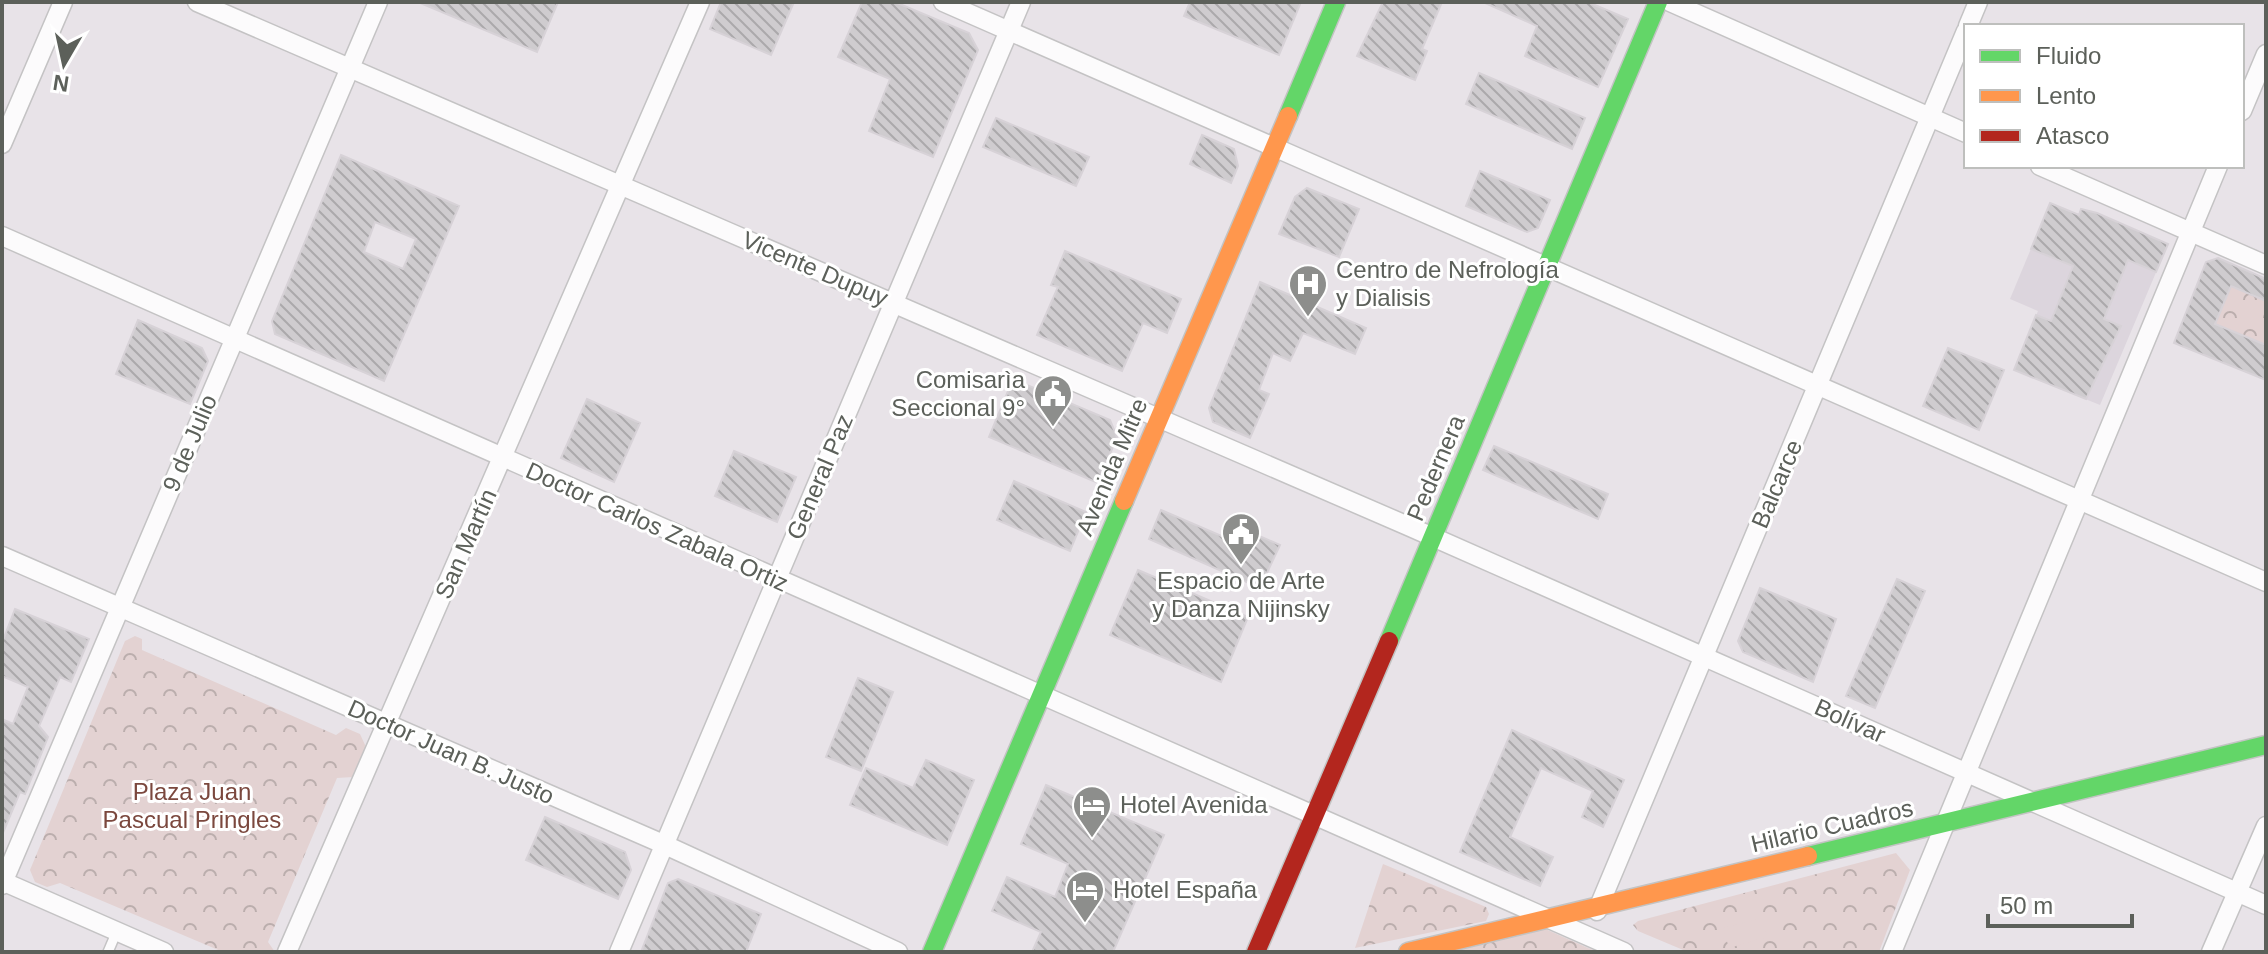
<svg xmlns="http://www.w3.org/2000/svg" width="2268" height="954" viewBox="0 0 2268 954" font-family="Helvetica,sans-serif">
	<defs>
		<pattern id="forest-crowns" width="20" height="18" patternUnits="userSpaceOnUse" patternTransform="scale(2)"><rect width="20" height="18" fill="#e3d2d2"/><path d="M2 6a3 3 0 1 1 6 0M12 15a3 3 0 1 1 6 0" fill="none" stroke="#bbaead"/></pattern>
		<pattern id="building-back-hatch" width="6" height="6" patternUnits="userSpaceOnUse" patternTransform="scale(2)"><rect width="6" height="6" fill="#cfcccf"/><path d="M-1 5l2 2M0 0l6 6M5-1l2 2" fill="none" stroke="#aba9ab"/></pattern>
	</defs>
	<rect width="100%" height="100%" fill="#e8e3e8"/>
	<path fill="#dcd5dd" d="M2050 203 2078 215 2081 209 2097 213 2168 244 2100 405 2014 370 2038 311 2010 299Z"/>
	<g fill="url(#forest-crowns)">
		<path d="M2231 286 2266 301V345L2215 324Z"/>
		<path d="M135 636 142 639V650L336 735 346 728 360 734 366 747 353 777 337 778 268 942 275 952H223L60 883 47 887 35 882 30 870 125 641Z"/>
		<path d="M1896 853 1910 870 1879 952H1688L1638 931 1633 925 1638 921Z"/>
		<path d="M1383 864 1486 907 1489 914 1486 921 1355 948Z"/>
		<path d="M1543 928 1597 952H1442Z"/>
	</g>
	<path fill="#e3d2d2" d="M1762 918 1767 937 1729 948 1723 928Z"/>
	<g fill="url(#building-back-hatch)" stroke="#d7d2d7" stroke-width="2" fill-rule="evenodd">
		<path d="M418 2H558L537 52Z"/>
		<path d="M721 2H794L771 55 710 29Z"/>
		<path d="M862 2H895L969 33 978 50 933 157 869 131 890 79 838 57Z"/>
		<path d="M1190 2H1301L1279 55 1184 16Z"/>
		<path d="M1383 2H1442L1422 49 1427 51 1415 80 1357 56Z"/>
		<path d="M1483 2H1588L1628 19 1598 87 1525 56 1537 26Z"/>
		<path d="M1479 73 1585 118 1572 149 1466 104Z"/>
		<path d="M996 118 1089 157 1076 186 983 147Z"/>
		<path d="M1202 135 1234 149 1238 166 1231 183 1190 164Z"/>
		<path d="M341 155 459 206 384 381 275 334 272 321ZM375 222 416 239 403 269 364 252Z"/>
		<path d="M1480 171 1550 200 1538 228 1527 232 1466 206Z"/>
		<path d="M1307 188 1359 209 1339 257 1279 234 1295 197Z"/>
		<path d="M2050 203 2079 215 2081 209 2097 213 2168 244 2156 272 2128 260 2104 319 2121 326 2086 399 2014 370 2036 315 2051 321 2073 266 2031 249Z"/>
		<path d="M1065 251 1181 299 1167 333 1143 323 1122 371 1037 335 1058 287 1051 285Z"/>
		<path d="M2218 258 2266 279V301L2231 286 2215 324 2266 345V380L2174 343 2206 262Z"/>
		<path d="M1260 282 1366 328 1355 354 1303 333 1290 361 1273 353 1259 390 1269 394 1250 438 1213 422 1209 408Z"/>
		<path d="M138 320 202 348 208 361 190 404 116 374Z"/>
		<path d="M1948 348 2004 370 1979 430 1923 406Z"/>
		<path d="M1013 379 1110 420 1117 437 1098 483 989 437Z"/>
		<path d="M587 399 640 423 614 482 561 458Z"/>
		<path d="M1494 446 1608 494 1598 519 1483 470Z"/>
		<path d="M734 451 796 477 777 522 715 496Z"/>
		<path d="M1014 481 1086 512 1070 551 997 520Z"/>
		<path d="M1161 510 1240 544 1246 530 1280 545 1260 588 1149 539Z"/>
		<path d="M1138 570 1248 617 1221 682 1110 635Z"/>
		<path d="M1897 579 1925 591 1875 708 1846 696Z"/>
		<path d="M1760 588 1836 619 1813 682 1743 652 1738 641Z"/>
		<path d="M15 609 89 639 71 682 60 677 39 726 48 737 25 794 20 792 2 835V719L13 724 28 687 2 676V643Z"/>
		<path d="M858 678 893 692 861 771 826 757Z"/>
		<path d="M1512 730 1624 780 1603 827 1582 817 1593 791 1541 768 1510 837 1553 857 1540 886 1460 852Z"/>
		<path d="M926 760 974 780 947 845 850 805 866 768 913 788Z"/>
		<path d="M1046 785 1164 835 1113 952H1032L1041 932 992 911 1007 877 1055 897 1068 864 1021 844Z"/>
		<path d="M545 817 625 852 631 870 618 899 526 860Z"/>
		<path d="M678 879 761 914 746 952H641L668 883Z"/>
	</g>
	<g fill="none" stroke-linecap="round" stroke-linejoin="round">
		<g stroke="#c4c3c4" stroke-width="12">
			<path id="lane" d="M108 952 117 931"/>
		</g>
		<g stroke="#c4c3c4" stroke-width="21">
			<g id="street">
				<path d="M197 2 1408 526 2266 905"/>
				<path d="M943 2 2266 582"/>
				<path d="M1670 2 1966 133"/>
				<path d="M1968 26 1978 2"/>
				<path d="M2242 111 2266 54"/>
				<path d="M2 144 63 2"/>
				<path d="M2040 166 2266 265"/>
				<path d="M2 236 1624 952"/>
				<path d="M2 556 663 844 898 952"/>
				<path d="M2 881 164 952"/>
				<path d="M2 885 378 2"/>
				<path d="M1597 911 1966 31"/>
				<path d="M287 952 700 2"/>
				<path d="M619 952 1021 2"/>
				<path d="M1892 952 2218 166"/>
				<path d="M2211 952 2266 826"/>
			</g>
		</g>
		<g stroke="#c3c3c3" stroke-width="21">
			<g id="fast">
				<path d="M1288 116 1336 2"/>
				<path d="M1389 641 1658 2"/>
				<path d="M1808 856 2266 745"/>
				<path d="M932 952 1124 501"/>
			</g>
		</g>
		<g stroke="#c3c3c3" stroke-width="21">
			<g id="slow">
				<path d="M1124 501 1288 116"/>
				<path d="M1408 952 1808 856"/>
			</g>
		</g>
		<g stroke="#c3c3c3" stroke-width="21">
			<path id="jam" d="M1256 952 1389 641"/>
		</g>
		<use href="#lane" stroke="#fcfbfc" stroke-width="9"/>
		<use href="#street" stroke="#fcfbfc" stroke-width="18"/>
		<use href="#fast" stroke="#63d668" stroke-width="18"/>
		<use href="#slow" stroke="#ff974d" stroke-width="18"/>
		<use href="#jam" stroke="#b3261e" stroke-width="18"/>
	</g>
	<defs>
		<g id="hospital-pin" transform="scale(2)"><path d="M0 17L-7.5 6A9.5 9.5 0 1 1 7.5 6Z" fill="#8d8e8c" stroke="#fff"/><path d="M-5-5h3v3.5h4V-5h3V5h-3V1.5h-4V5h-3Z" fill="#fff"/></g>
		<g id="civic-pin" transform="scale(2)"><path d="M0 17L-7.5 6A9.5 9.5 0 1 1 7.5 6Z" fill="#8d8e8c" stroke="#fff"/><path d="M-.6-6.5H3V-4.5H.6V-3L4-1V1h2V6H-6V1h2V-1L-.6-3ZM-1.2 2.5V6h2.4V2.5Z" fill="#fff"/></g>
		<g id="hotel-pin" transform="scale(2)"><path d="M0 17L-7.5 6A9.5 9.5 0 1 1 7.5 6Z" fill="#8d8e8c" stroke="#fff"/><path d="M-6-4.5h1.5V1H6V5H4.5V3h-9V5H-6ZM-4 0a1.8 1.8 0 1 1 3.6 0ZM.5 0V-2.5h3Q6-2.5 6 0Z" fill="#fff"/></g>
	</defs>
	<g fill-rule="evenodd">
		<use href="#hospital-pin" x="1308" y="284"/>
		<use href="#civic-pin" x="1053" y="394"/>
		<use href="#civic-pin" x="1241" y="532"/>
		<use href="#hotel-pin" x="1092" y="805"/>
		<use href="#hotel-pin" x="1085" y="890"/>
	</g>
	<g text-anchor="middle" stroke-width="6" stroke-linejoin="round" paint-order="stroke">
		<g font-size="24" fill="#5c605a" stroke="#fff">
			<text transform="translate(815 269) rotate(23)" y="8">Vicente Dupuy</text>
			<text transform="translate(190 443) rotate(-67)" y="8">9 de Julio</text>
			<text transform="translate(1112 467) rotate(-67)" y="8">Avenida Mitre</text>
			<text transform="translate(1436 468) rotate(-67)" y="8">Pedernera</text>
			<text transform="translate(820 477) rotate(-67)" y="8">General Paz</text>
			<text transform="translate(1777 484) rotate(-67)" y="8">Balcarce</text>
			<text transform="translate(657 527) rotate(24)" y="8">Doctor Carlos Zabala Ortiz</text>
			<text transform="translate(466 544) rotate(-66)" y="8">San Martín</text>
			<text transform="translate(1850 721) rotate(24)" y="8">Bolívar</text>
			<text transform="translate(451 752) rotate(24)" y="8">Doctor Juan B. Justo</text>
			<text transform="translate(1832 826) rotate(-13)" y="8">Hilario Cuadros</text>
		</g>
		<g font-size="24" fill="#5c605a" stroke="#fff" text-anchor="start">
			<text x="1336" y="278">Centro de Nefrología<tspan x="1336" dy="28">y Dialisis</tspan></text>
			<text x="1025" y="388" text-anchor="end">Comisarìa<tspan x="1025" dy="28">Seccional 9°</tspan></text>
			<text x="1241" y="589" text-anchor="middle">Espacio de Arte<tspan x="1241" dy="28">y Danza Nijinsky</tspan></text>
			<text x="1120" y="813">Hotel Avenida</text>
			<text x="1113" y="898">Hotel España</text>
		</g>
		<g font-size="24" fill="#7b483e" stroke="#fff">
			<text x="192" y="800">Plaza Juan<tspan x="192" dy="28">Pascual Pringles</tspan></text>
		</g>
	</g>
	<rect width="2268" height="954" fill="none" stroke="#5c605a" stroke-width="8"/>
	<rect x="1964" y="24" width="280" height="144" fill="#ffffff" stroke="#bebfbd" stroke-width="2"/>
	<rect x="1980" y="50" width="40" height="12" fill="#63d668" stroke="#bebfbd" stroke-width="2"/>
	<text x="2036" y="64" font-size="24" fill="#5c605a">Fluido</text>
	<rect x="1980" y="90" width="40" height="12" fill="#ff974d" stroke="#bebfbd" stroke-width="2"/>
	<text x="2036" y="104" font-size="24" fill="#5c605a">Lento</text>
	<rect x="1980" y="130" width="40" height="12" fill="#b3261e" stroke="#bebfbd" stroke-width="2"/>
	<text x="2036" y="144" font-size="24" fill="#5c605a">Atasco</text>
	<g transform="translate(64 64) rotate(189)" stroke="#ffffff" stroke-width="6" paint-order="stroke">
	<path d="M0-6L14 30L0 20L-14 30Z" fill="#5c605a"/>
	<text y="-12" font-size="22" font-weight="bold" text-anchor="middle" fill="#5c605a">N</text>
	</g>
	<path d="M1988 914v12h144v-12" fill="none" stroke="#5c605a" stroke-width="4"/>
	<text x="2000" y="914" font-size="24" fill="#5c605a" stroke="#ffffff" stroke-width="6" paint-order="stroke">50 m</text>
</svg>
